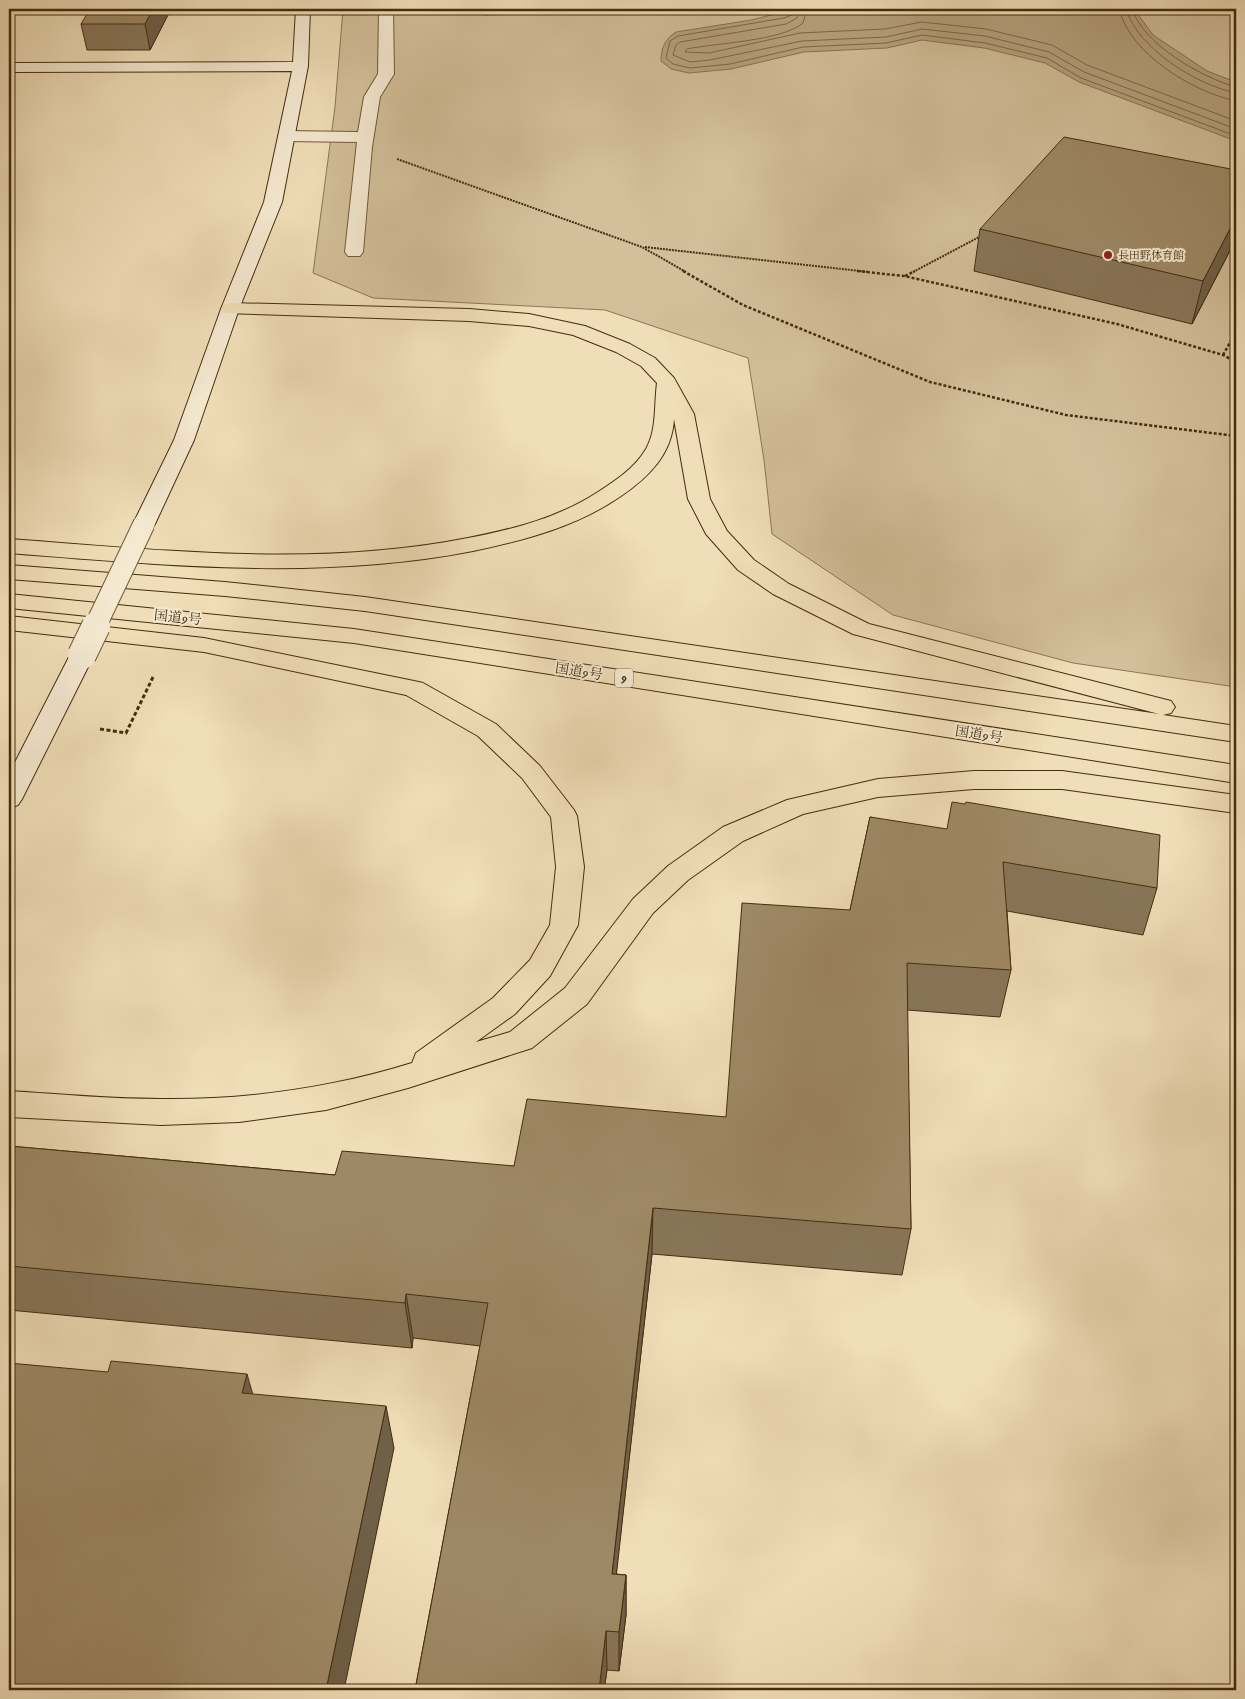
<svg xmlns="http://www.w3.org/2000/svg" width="1245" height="1699" viewBox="0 0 1245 1699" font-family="'IM FELL English','Noto Serif JP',serif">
	<rect width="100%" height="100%" fill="#f0deb8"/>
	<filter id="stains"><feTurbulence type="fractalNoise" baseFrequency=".004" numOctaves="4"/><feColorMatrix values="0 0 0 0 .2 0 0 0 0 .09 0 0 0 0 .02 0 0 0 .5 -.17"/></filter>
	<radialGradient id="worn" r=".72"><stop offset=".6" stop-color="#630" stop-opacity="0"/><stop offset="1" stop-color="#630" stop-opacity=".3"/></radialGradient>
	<path fill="#d3c09b" stroke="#8c7654" d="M343 9H459L484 15 752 9H1236V687L1073 663 893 615 772 534 764 460 748 358 605 310 373 298 313 273 335 107Z"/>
	<path fill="#b6a27e" stroke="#897351" d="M795 9H1137V13L1153 35 1207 71 1236 82V141L1079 82 1045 63 984 48 922 40 887 48 804 52 731 69 689 73 671 69 661 61C661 48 665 39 676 32L751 20Z"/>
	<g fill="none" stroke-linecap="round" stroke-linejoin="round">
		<g stroke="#7e6846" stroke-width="1">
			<path d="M794 9 792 15 784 18 678 36 670 41 666 58 673 64 690 68 730 64 803 47 886 43 922 35 985 43 1047 58 1081 78 1236 136"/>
			<path d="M800 9 797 18 786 24 680 42 676 45 673 55 690 62 710 60 802 41 886 37 922 29 985 36 1049 52 1084 72 1236 129"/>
			<path d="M807 9 803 23C782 41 716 43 687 49L685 52 709 53 800 33 885 29 922 22 986 29 1052 45 1087 65 1236 121"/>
			<path d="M1119 9C1130 54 1193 92 1236 101"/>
			<path d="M1126 9C1138 49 1197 85 1236 93"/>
			<path d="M1132 9C1144 45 1201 77 1236 87"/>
		</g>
		<g stroke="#705938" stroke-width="2">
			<path id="lane" d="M379 9H393L394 74 380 97 372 147 363 252 360 256H348L345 252 357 142 286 141 278 136 286 131 358 132 364 97 378 74Z"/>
		</g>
		<g stroke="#452d0e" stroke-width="2">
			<g id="secondary">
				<path d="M296 9H310L308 66 282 202 239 309 194 440 155 524 152 529 144 531 136 529 133 524 174 440 221 309 264 202 292 71 9 72V63L293 62Z"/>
				<path d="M82 647 91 650 94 655 22 799 18 805 9 808V774L70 655 73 650Z"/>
			</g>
		</g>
		<g stroke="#452d0e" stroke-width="2">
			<g id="highway">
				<path d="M230 303 469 309 529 314 585 326 630 344 655 358 674 378 694 414 710 499 727 531 754 560 789 584 869 624 1171 701 1175 707 1171 713 1163 715 1236 726V742L365 611 225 596 9 579V565L225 582 365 597 1159 714 853 634 773 594 738 570 706 534 688 499 674 419C672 454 649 477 621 496 576 527 525 540 473 551 320 581 163 565 9 553V539C162 550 316 568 468 538 514 529 558 518 598 492 615 481 635 468 646 449 657 430 654 405 657 383L641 366 616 352 573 335 529 326 469 321 223 313 221 309 223 305Z"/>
				<path d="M9 594 354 629 1236 765V783L354 643 9 608Z"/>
				<path d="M9 616 204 638 414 681 423 683 496 724 540 766 574 810 577 816 584 867 578 925 550 976 515 1014 476 1042 510 1032 565 988 633 899 668 866 723 827 787 800 878 779 974 771H1062L1236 795V813L1062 789H974L878 797 803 814 743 841 688 880 653 913 587 1004 532 1048 408 1088 326 1110 239 1122 161 1125 9 1117V1091C59 1094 110 1099 161 1099 246 1100 331 1088 412 1063L416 1053 493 998 530 960 550 925 556 867 551 817 522 778 478 736 406 695 204 652 9 630Z"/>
			</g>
		</g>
		<g stroke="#452d0e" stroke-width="2" stroke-dasharray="2 1" stroke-linecap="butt">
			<path d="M397 159 642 247 686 272"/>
			<path d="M645 247 869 272"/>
			<path d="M913 272 981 236"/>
		</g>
		<g stroke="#452d0e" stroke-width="2.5" stroke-dasharray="3 2" stroke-linecap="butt">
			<path d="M683 271 743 305 930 382 1066 415 1236 436"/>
			<path d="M857 271 904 276 1117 324 1223 355 1236 362"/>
			<path d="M905 276 915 271"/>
			<path d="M1223 355 1236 332"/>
		</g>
		<path stroke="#452d0e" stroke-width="3" stroke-dasharray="4 2.5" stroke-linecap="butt" d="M100 729 126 733 154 675"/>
		<use href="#lane" fill="#f5ead1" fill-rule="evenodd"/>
		<use href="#secondary" fill="#f5ead1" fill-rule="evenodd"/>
		<use href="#highway" fill="#f0deb8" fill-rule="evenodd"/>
		<g stroke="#705938" stroke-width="23" stroke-linecap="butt">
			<path id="street-bridge-far1" d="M95 627 144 524"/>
		</g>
		<g stroke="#705938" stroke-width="30" stroke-linecap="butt">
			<path id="street-bridge" d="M82 655 96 626"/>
		</g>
		<use href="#street-bridge-far1" stroke="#f5ead1" stroke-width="21"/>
		<use href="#street-bridge" stroke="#f5ead1" stroke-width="28"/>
	</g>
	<g fill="#887658" stroke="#452d0e">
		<path d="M171 9 150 50H87L81 24Z"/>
		<path d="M1236 170V239L1192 324 974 271 980 229Z"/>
		<path d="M870 817 1157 888 1143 935 1007 911 1011 970 1000 1017 907 1010 911 1229 902 1275 652 1254 616 1574 626 1575V1615L619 1671 607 1670 604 1690H415L480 1346 413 1338 412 1348 9 1310V1146L335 1175 514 1166 726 1117 850 910Z"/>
	</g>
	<g fill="#6f6047" stroke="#452d0e">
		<path d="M153 9H171L150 50 145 24Z"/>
		<path d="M1236 217V239L1192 324 1203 281Z"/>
		<path d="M653 1208 652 1254 612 1614V1574Z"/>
		<path d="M406 1294 413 1338 412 1348 405 1303Z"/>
		<path d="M247 1374 259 1416 242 1393Z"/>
		<path d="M386 1406 394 1448 344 1690H326Z"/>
		<path d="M626 1575V1615L619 1671V1632Z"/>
		<path d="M606 1631 607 1670 604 1690H599Z"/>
	</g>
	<g fill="#9e8966" stroke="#452d0e">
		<path d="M90 9H153L145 24H81Z"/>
		<path d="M1064 137 1236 170V217L1203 281 980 229Z"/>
		<path d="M952 802 965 804 966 802 1160 835 1157 888 1003 862 1011 970 907 963 911 1229 653 1208 612 1574 626 1575 619 1632 606 1631 599 1690H415L488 1303 406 1294 405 1303 9 1266V1146L335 1175 342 1151 514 1166 527 1099 726 1117 742 903 850 910 870 817 947 829Z"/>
		<path d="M111 1361 247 1374 242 1393 386 1406 326 1690H9V1363L108 1372Z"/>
	</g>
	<circle fill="#8f2418" stroke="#f5ead1" stroke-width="2" cx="1108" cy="255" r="5"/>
	<g text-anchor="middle" stroke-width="4" stroke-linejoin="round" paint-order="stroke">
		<g font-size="11" fill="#452d0e" stroke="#f5ead1" text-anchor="start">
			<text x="1118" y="259">長田野体育館</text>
		</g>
		<rect fill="#f5ead1" stroke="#7a6648" stroke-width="1" x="615" y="668.5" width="18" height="19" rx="4"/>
		<g font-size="12" font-weight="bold" fill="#452d0e">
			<text x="624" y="682">9</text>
		</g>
		<g font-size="14" fill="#452d0e" stroke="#f5ead1">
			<text transform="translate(178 617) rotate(6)" y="5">国道9号</text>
			<text transform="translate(579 671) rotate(9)" y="5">国道9号</text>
			<text transform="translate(979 734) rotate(9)" y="5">国道9号</text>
		</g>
	</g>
	<rect width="1245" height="1699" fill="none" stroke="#f0deb8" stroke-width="30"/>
	<rect x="10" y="10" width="1225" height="1679" fill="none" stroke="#452d0e" stroke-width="2.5"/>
	<rect x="15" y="15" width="1215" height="1669" fill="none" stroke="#452d0e"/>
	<rect width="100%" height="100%" filter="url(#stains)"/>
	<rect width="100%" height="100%" fill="url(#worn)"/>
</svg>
